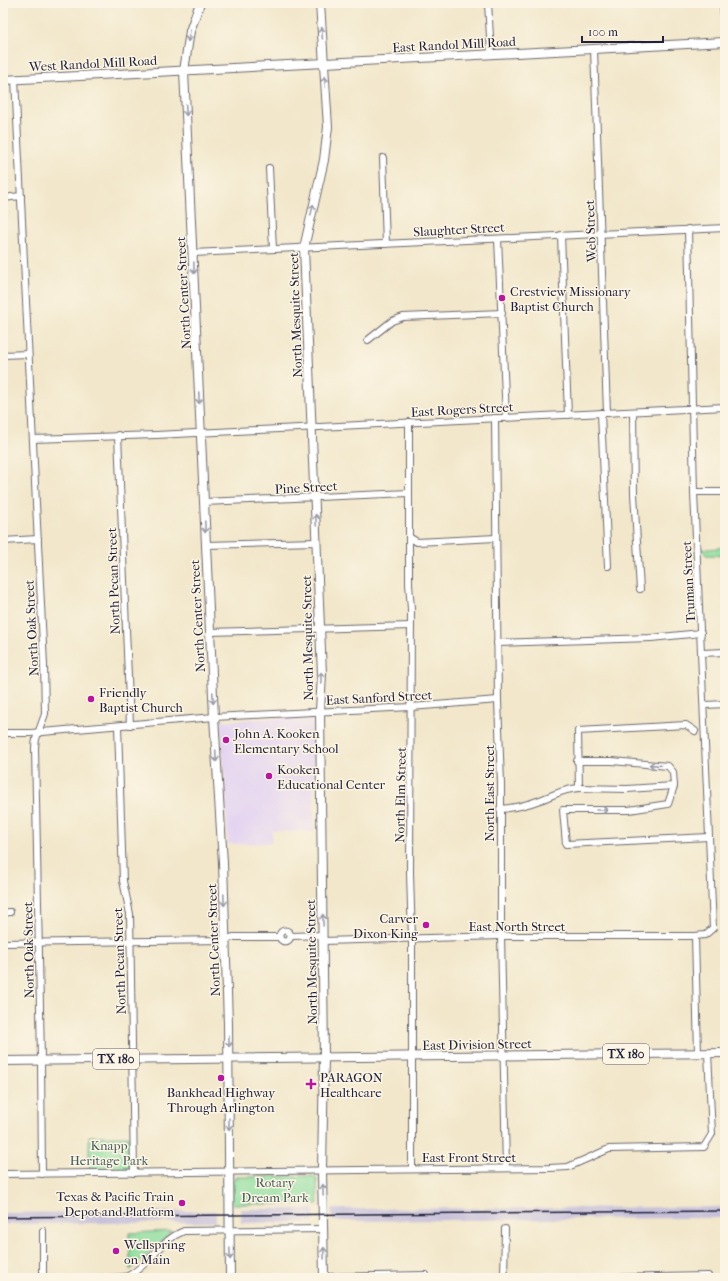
<svg xmlns="http://www.w3.org/2000/svg" width="728" height="1281" viewBox="0 0 728 1281" font-family="'IM FELL French Canon',serif">
	<rect width="100%" height="100%" fill="#fcf5e5"/>
	<filter id="ink" filterUnits="userSpaceOnUse"><feTurbulence type="fractalNoise" baseFrequency=".025" numOctaves="2"/><feDisplacementMap in="SourceGraphic" scale="8" xChannelSelector="R" yChannelSelector="G"/><feConvolveMatrix kernelMatrix="1 2 1 2 8 2 1 2 1" color-interpolation-filters="sRGB"/></filter>
	<filter id="wash" filterUnits="userSpaceOnUse"><feTurbulence type="fractalNoise" baseFrequency=".012" numOctaves="4" result="noise"/><feDisplacementMap in="SourceGraphic" scale="16" xChannelSelector="R" yChannelSelector="G"/><feGaussianBlur stdDeviation="0.9" result="paint"/><feColorMatrix in="noise" values="0 0 0 0 0 0 0 0 0 0 0 0 0 0 0 0 0 1.4 0 .05"/><feComposite in="paint" operator="in"/></filter>
	<g filter="url(#wash)">
		<rect width="100%" height="100%" fill="#f2e7cb"/>
		<path fill="#e3d3f2" d="M313 716 314 832 272 831V843L228 844 221 721Z"/>
		<g fill="#c6c0da">
			<path d="M725 1207V1218H686L333 1221 331 1209Z"/>
			<path d="M241 1209H314V1222L241 1223Z"/>
			<path d="M216 1211V1222L3 1224V1213Z"/>
		</g>
		<g fill="#8bdd9d" stroke="#56806c">
			<path d="M725 547V556L706 555 701 550Z"/>
			<path d="M89 1136H129L130 1170H89Z"/>
			<path d="M312 1176 317 1179 318 1204H232V1182L236 1177Z"/>
			<path d="M172 1231 134 1267 130 1270 129 1233Z"/>
		</g>
	</g>
	<g filter="url(#ink)">
		<g fill="none" stroke-linecap="round" stroke-linejoin="round">
			<g stroke="#6b676d" stroke-width="8">
				<g id="minor">
					<path d="M488 3 491 54"/>
					<path d="M723 3 725 39"/>
					<path d="M594 49 607 413"/>
					<path d="M15 79 44 665 45 714 36 739 35 747 41 1060 42 1174"/>
					<path d="M383 158 386 244"/>
					<path d="M269 168 273 249"/>
					<path d="M3 198 21 196"/>
					<path d="M561 235 568 415"/>
					<path d="M498 239 506 418"/>
					<path d="M193 253 725 228"/>
					<path d="M368 340 392 321 403 317 502 313"/>
					<path d="M3 355 28 354"/>
					<path d="M633 412 634 494 640 589"/>
					<path d="M601 413 608 566"/>
					<path d="M495 418 498 700 501 784V936L506 1168"/>
					<path d="M409 422V584L411 609 410 873 412 940V1168"/>
					<path d="M118 435 130 725"/>
					<path d="M33 439 156 435 725 407"/>
					<path d="M694 492H725"/>
					<path d="M204 502 409 493"/>
					<path d="M409 537 417 542 496 538"/>
					<path d="M3 541 38 539"/>
					<path d="M206 545 317 542"/>
					<path d="M210 632 411 626"/>
					<path d="M497 643 651 638 701 633"/>
					<path d="M702 653 725 652"/>
					<path d="M705 705 725 704"/>
					<path d="M118 726 123 881 130 914 134 1173"/>
					<path d="M3 733H31L214 717 411 707 498 700"/>
					<path d="M577 761H612L668 766 673 772 674 786 668 804 629 810H563L566 844 709 837"/>
					<path d="M579 788 627 789 674 786"/>
					<path d="M500 809C514 808 527 805 540 800 555 795 562 789 579 788L578 731 686 725 695 731"/>
					<path d="M3 913 10 912"/>
					<circle cx="285" cy="936" r="5.5"/>
					<path d="M291 936 323 935"/>
					<path d="M695 936 698 1054"/>
					<path d="M323 941 501 936H695L705 935 713 928 694 492 688 229"/>
					<path d="M3 943 225 940 233 937H279"/>
					<path d="M3 1174 549 1168 568 1167 609 1149 704 1147 712 1134 708 1053"/>
					<path d="M324 1277 426 1275V1278"/>
					<path d="M43 1278V1231"/>
					<path d="M109 1278C115 1278 123 1278 128 1276 150 1265 160 1240 184 1231L323 1229"/>
					<path d="M504 1278 505 1229"/>
					<path d="M609 1278 708 1276"/>
				</g>
			</g>
			<g stroke="#6b676d" stroke-width="10">
				<g id="major">
					<path d="M200 3 190 31 184 71 214 717 223 863 228 1024 230 1278"/>
					<path d="M320 3 328 127 324 160 304 248 322 674 320 711 324 1057 322 1170 324 1278"/>
					<path d="M3 80 725 42"/>
					<path d="M3 1061 725 1053"/>
				</g>
			</g>
			<use href="#minor" stroke="#fff" stroke-width="6"/>
			<use href="#major" stroke="#fff" stroke-width="8"/>
			<path stroke="#22223b" stroke-width="1.5" d="M3 1217 725 1211"/>
		</g>
		<defs><path id="oneway-shaft" d="M-6 0H5M1.5-3L5.5 0L1.5 3" fill="none" stroke-width="1.6" stroke-linecap="round" stroke-linejoin="round"/></defs>
		<g stroke="#9c9ca7">
			<use href="#oneway-shaft" transform="translate(322 33) rotate(-94)"/>
			<use href="#oneway-shaft" transform="translate(189 36) rotate(101)"/>
			<use href="#oneway-shaft" transform="translate(325 82) rotate(-94)"/>
			<use href="#oneway-shaft" transform="translate(186 110) rotate(87)"/>
			<use href="#oneway-shaft" transform="translate(312 210) rotate(-76)"/>
			<use href="#oneway-shaft" transform="translate(194 268) rotate(88)"/>
			<use href="#oneway-shaft" transform="translate(199 398) rotate(88)"/>
			<use href="#oneway-shaft" transform="translate(316 520) rotate(-93)"/>
			<use href="#oneway-shaft" transform="translate(205 527) rotate(88)"/>
			<use href="#oneway-shaft" transform="translate(321 678) rotate(-89)"/>
			<use href="#oneway-shaft" transform="translate(213 698) rotate(88)"/>
			<use href="#oneway-shaft" transform="translate(216 756) rotate(87)"/>
			<use href="#oneway-shaft" transform="translate(655 765) rotate(-176)"/>
			<use href="#oneway-shaft" transform="translate(602 810)"/>
			<use href="#oneway-shaft" transform="translate(224 900) rotate(88)"/>
			<use href="#oneway-shaft" transform="translate(323 920) rotate(-92)"/>
			<use href="#oneway-shaft" transform="translate(229 1041) rotate(89)"/>
			<use href="#oneway-shaft" transform="translate(229 1124) rotate(90)"/>
			<use href="#oneway-shaft" transform="translate(323 1190) rotate(-91)"/>
			<use href="#oneway-shaft" transform="translate(324 1253) rotate(-91)"/>
			<use href="#oneway-shaft" transform="translate(230 1254) rotate(89)"/>
		</g>
	</g>
	<g fill="#b5179e" stroke="#fcf5e5" stroke-width="1.5">
		<circle cx="502" cy="298" r="4"/>
		<circle cx="91" cy="699" r="4"/>
		<circle cx="226" cy="740" r="4"/>
		<circle cx="269" cy="776" r="4"/>
		<circle cx="426" cy="925" r="4"/>
		<circle cx="221" cy="1078" r="4"/>
		<path d="M309 1078h4v4h4v4h-4v4h-4v-4h-4v-4h4z"/>
		<circle cx="182" cy="1203" r="4"/>
		<circle cx="116" cy="1251" r="4"/>
	</g>
	<g text-anchor="middle" stroke-width="3" stroke-linejoin="round" paint-order="stroke">
		<g fill="#fcf5e5" stroke="#63616e" stroke-width="1">
			<rect x="603" y="1044" width="46" height="20" rx="3"/>
			<rect x="93" y="1049" width="46" height="20" rx="3"/>
		</g>
		<g font-size="12" font-weight="bold" fill="#22223b">
			<text x="626" y="1058">TX 180</text>
			<text x="116" y="1063">TX 180</text>
		</g>
		<g font-size="13" fill="#22223b" stroke="#fcf5e5">
			<text transform="translate(454 44) rotate(-3)" y="5">East Randol Mill Road</text>
			<text transform="translate(93 63) rotate(-3)" y="5">West Randol Mill Road</text>
			<text transform="translate(459 229) rotate(-3)" y="5">Slaughter Street</text>
			<text transform="translate(590 231) rotate(-92)" y="5">Web Street</text>
			<text transform="translate(183 293) rotate(-93)" y="5">North Center Street</text>
			<text transform="translate(295 315) rotate(-92)" y="5">North Mesquite Street</text>
			<text transform="translate(462 409) rotate(-3)" y="5">East Rogers Street</text>
			<text transform="translate(306 487) rotate(-3)" y="5">Pine Street</text>
			<text transform="translate(113 581) rotate(-92)" y="5">North Pecan Street</text>
			<text transform="translate(688 582) rotate(-93)" y="5">Truman Street</text>
			<text transform="translate(197 616) rotate(-93)" y="5">North Center Street</text>
			<text transform="translate(31 628) rotate(-93)" y="5">North Oak Street</text>
			<text transform="translate(307 638) rotate(-91)" y="5">North Mesquite Street</text>
			<text transform="translate(379 697) rotate(-3)" y="5">East Sanford Street</text>
			<text transform="translate(489 793) rotate(-90)" y="5">North East Street</text>
			<text transform="translate(400 795) rotate(-89)" y="5">North Elm Street</text>
			<text x="517" y="931">East North Street</text>
			<text transform="translate(213 940) rotate(-92)" y="5">North Center Street</text>
			<text transform="translate(28 950) rotate(-91)" y="5">North Oak Street</text>
			<text transform="translate(119 961) rotate(-92)" y="5">North Pecan Street</text>
			<text transform="translate(311 962) rotate(-91)" y="5">North Mesquite Street</text>
			<text transform="translate(477 1044) rotate(-1)" y="5">East Division Street</text>
			<text x="469" y="1162">East Front Street</text>
		</g>
		<g font-size="13" fill="#22223b" stroke="#fcf5e5" text-anchor="start">
			<text x="510" y="296">Crestview Missionary<tspan x="510" dy="15">Baptist Church</tspan></text>
			<text x="99" y="697">Friendly<tspan x="99" dy="15">Baptist Church</tspan></text>
			<text x="234" y="738">John A. Kooken<tspan x="234" dy="15">Elementary School</tspan></text>
			<text x="277" y="774">Kooken<tspan x="277" dy="15">Educational Center</tspan></text>
			<text x="418" y="923" text-anchor="end">Carver<tspan x="418" dy="15">Dixon King</tspan></text>
			<text x="320" y="1082">PARAGON<tspan x="320" dy="15">Healthcare</tspan></text>
			<text x="221" y="1097" text-anchor="middle">Bankhead Highway<tspan x="221" dy="15">Through Arlington</tspan></text>
			<text x="174" y="1201" text-anchor="end">Texas &amp; Pacific Train<tspan x="174" dy="15">Depot and Platform</tspan></text>
			<text x="124" y="1249">Wellspring<tspan x="124" dy="15">on Main</tspan></text>
		</g>
		<g font-size="13" fill="#425a58" stroke="#fcf5e5">
			<text x="109" y="1150">Knapp<tspan x="109" dy="15">Heritage Park</tspan></text>
			<text x="275" y="1187">Rotary<tspan x="275" dy="15">Dream Park</tspan></text>
		</g>
	</g>
	<rect width="728" height="1281" fill="none" stroke="#fcf5e5" stroke-width="16"/>
	<path d="M582 36v6h81v-6" fill="none" stroke="#22223b" stroke-width="2"/>
	<text x="588" y="36" font-size="12" fill="#22223b" stroke="#fcf5e5" stroke-width="3" paint-order="stroke">100 m</text>
</svg>
